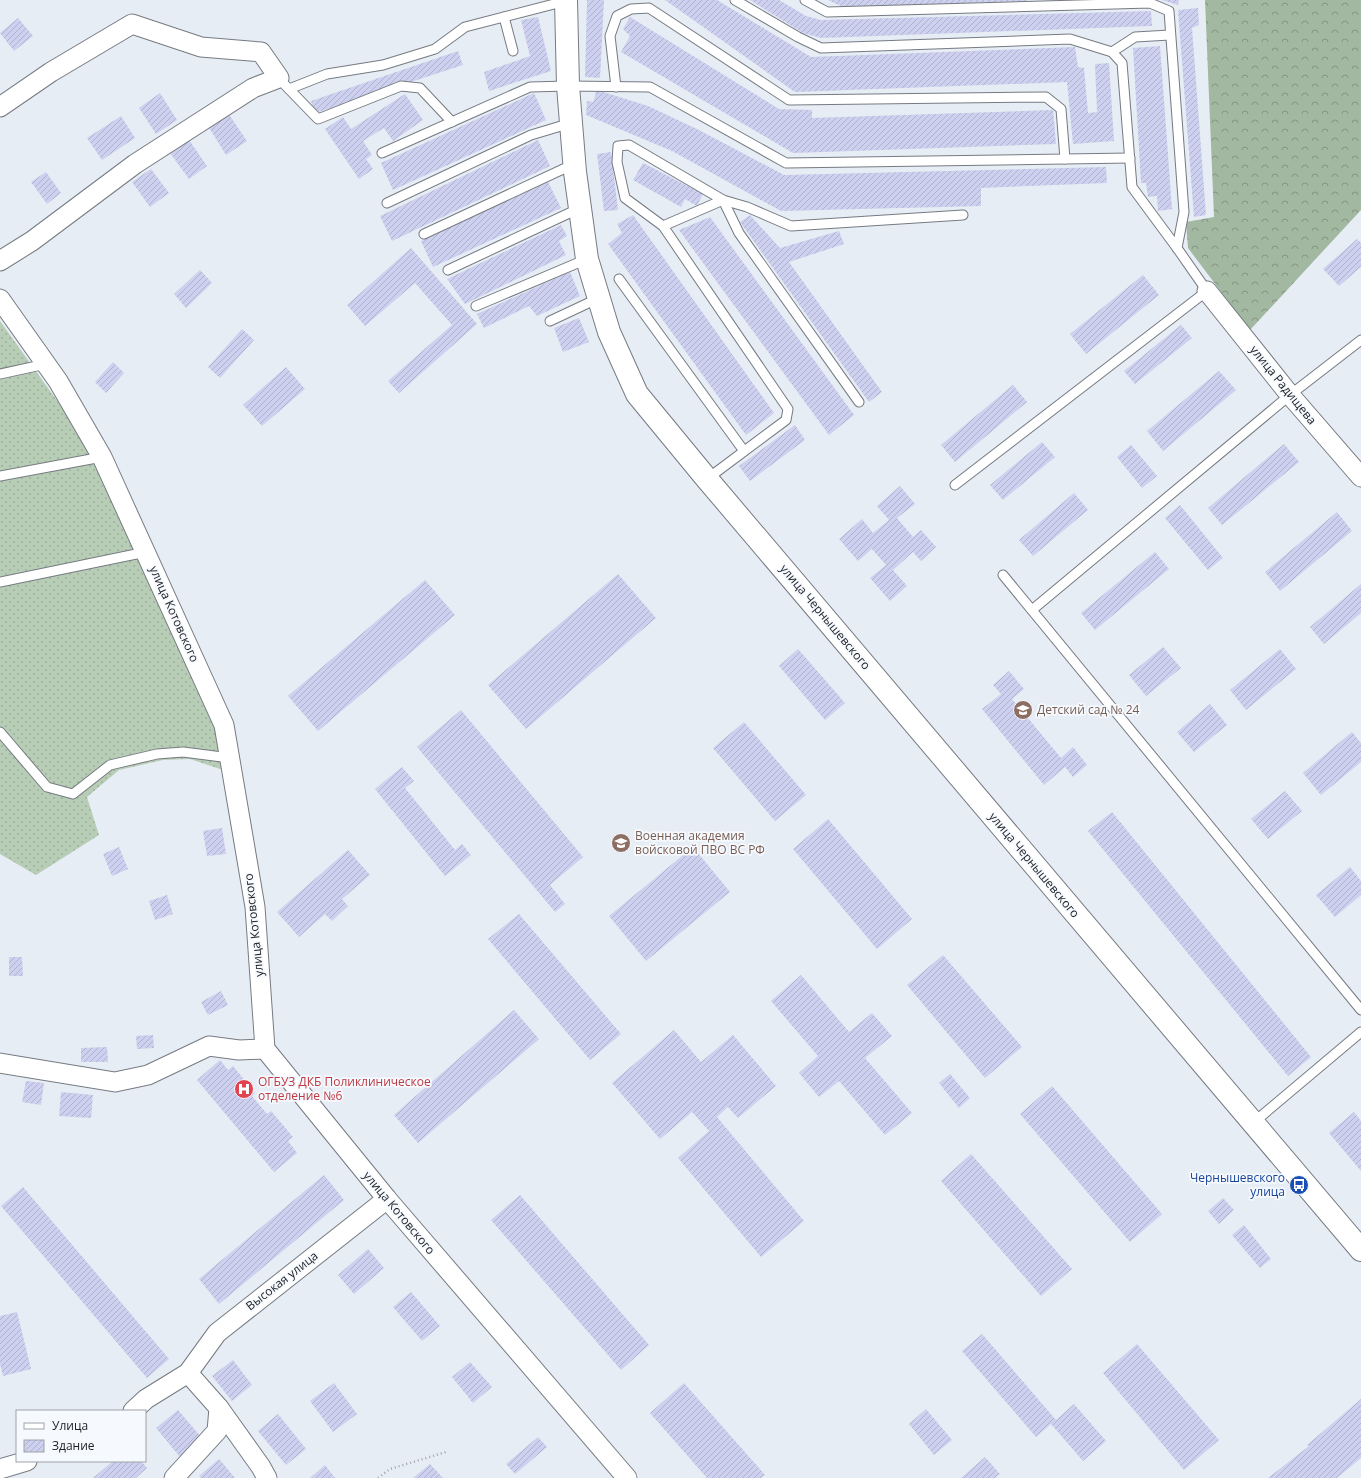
<svg xmlns="http://www.w3.org/2000/svg" width="1361" height="1478" viewBox="0 0 1361 1478" font-family="'Open Sans',sans-serif">
	<defs>
		<pattern id="forest-crowns" width="20" height="18" patternUnits="userSpaceOnUse"><rect width="20" height="18" fill="#a2b8a0"/><path d="M2 6a3 3 0 1 1 6 0M12 15a3 3 0 1 1 6 0" fill="none" stroke="#839582"/></pattern>
		<pattern id="garden-dots" width="8" height="8" patternUnits="userSpaceOnUse"><rect width="8" height="8" fill="#b8cdb6"/><path d="M2 2h.1M6 6h.1" fill="none" stroke="#9eb09c" stroke-width="1.8" stroke-linecap="round"/></pattern>
		<pattern id="building-hatch" width="6" height="6" patternUnits="userSpaceOnUse"><rect width="6" height="6" fill="#cdd0ee"/><path d="M-1 1l2-2M0 6l6-6M5 7l2-2" fill="none" stroke="#afb2cc"/></pattern>
	</defs>
	<rect width="100%" height="100%" fill="#e7edf5"/>
	<path fill="url(#forest-crowns)" d="M1205 0H1361V210L1250 330 1188 248 1186 222 1214 217Z"/>
	<path fill="url(#garden-dots)" d="M0 321 63 409 112 493 219 727 223 770 190 759 163 760 119 770 87 797 99 835 36 875 0 854Z"/>
	<g fill="url(#building-hatch)">
		<path d="M587 0H604L600 78 585 77Z"/>
		<path d="M665 0H717L811 57 1075 47 1078 67 1084 68 1088 113 1097 112 1095 64 1109 63 1114 141 1073 144 1067 82 795 92Z"/>
		<path d="M750 0H779L806 16 821 20 1151 11 1152 26 821 38 803 33Z"/>
		<path d="M828 0H1026V1L843 7Z"/>
		<path d="M1162 0H1179L1178 5Z"/>
		<path d="M1198 8 1199 25 1192 28 1206 215 1194 217 1178 10Z"/>
		<path d="M538 17 551 71 489 91 484 72 530 56 521 20Z"/>
		<path d="M630 17 779 109 812 110V118L1053 110 1056 144 793 153 621 52 630 36 623 29Z"/>
		<path d="M18 18 33 36 14 51 0 33Z"/>
		<path d="M1160 46 1172 209 1158 211 1157 196 1148 197 1146 183H1141L1133 48Z"/>
		<path d="M458 51 463 65 315 113 311 101Z"/>
		<path d="M597 90 648 106 699 130 784 175 1106 167 1107 183 981 188V206L781 211 672 151 586 115 587 101 593 102Z"/>
		<path d="M160 93 177 120 156 134 139 108Z"/>
		<path d="M534 93 546 120 393 190 381 163Z"/>
		<path d="M405 94 423 120 393 141 384 128 363 141 372 155 366 159 373 169 359 179 325 129 343 117 351 129Z"/>
		<path d="M228 113 247 141 226 155 208 126Z"/>
		<path d="M121 116 135 138 102 160 87 138Z"/>
		<path d="M189 140 207 166 189 179 170 153Z"/>
		<path d="M538 140 550 166 392 241 380 216Z"/>
		<path d="M611 152 618 210 604 211 597 154Z"/>
		<path d="M643 163 703 194 697 206 685 199 681 207 633 180Z"/>
		<path d="M151 169 169 193 150 207 132 182Z"/>
		<path d="M46 172 61 193 47 204 31 182Z"/>
		<path d="M548 182 561 208 433 267 421 241Z"/>
		<path d="M633 215 774 413 746 435 608 244 622 233 617 224Z"/>
		<path d="M750 215 780 248 839 231 844 244 789 262 882 392 869 402 740 222Z"/>
		<path d="M710 217 854 415 829 435 679 230Z"/>
		<path d="M561 225 567 236 559 241 566 255 465 304 447 279Z"/>
		<path d="M1357 239 1361 243V267L1339 286 1323 269Z"/>
		<path d="M411 248 477 324 399 393 388 381 452 325 415 283 365 326 347 305Z"/>
		<path d="M200 270 212 283 186 308 174 294Z"/>
		<path d="M570 272 580 296 537 316 529 306 484 328 477 314Z"/>
		<path d="M1143 275 1159 295 1086 354 1070 334Z"/>
		<path d="M579 318 589 342 563 352 554 328Z"/>
		<path d="M1181 325 1192 338 1135 384 1124 371Z"/>
		<path d="M242 329 254 340 220 378 208 367Z"/>
		<path d="M113 362 124 373 106 393 95 382Z"/>
		<path d="M286 367 305 389 262 426 243 405Z"/>
		<path d="M1219 371 1236 390 1163 451 1147 431Z"/>
		<path d="M1013 385 1027 402 955 462 941 445Z"/>
		<path d="M795 425 805 440 750 481 739 466Z"/>
		<path d="M1042 442 1055 457 1003 500 990 485Z"/>
		<path d="M1284 444 1299 462 1222 525 1208 508Z"/>
		<path d="M1131 445 1157 476 1142 488 1117 457Z"/>
		<path d="M900 486 915 504 897 518 913 537 921 530 936 547 921 561 913 552 893 570 907 586 890 601 870 578 886 565 872 549 858 561 839 539 862 519 873 533 889 520 877 506Z"/>
		<path d="M1074 493 1088 510 1033 556 1019 540Z"/>
		<path d="M1180 505 1223 558 1208 570 1165 518Z"/>
		<path d="M1337 512 1352 531 1280 591 1265 572Z"/>
		<path d="M1155 552 1169 569 1095 630 1081 613Z"/>
		<path d="M618 574 656 618 526 729 488 685Z"/>
		<path d="M425 580 455 615 318 731 288 696Z"/>
		<path d="M1361 584V613L1324 644 1310 627Z"/>
		<path d="M1163 647 1181 668 1146 696 1129 675Z"/>
		<path d="M798 649 845 703 825 720 779 666Z"/>
		<path d="M1280 649 1296 669 1246 710 1230 690Z"/>
		<path d="M1009 671 1024 689 1012 699 1061 758 1073 747 1087 765 1073 777 1065 767 1044 785 982 709 1001 694 993 685Z"/>
		<path d="M1210 704 1227 725 1194 752 1177 732Z"/>
		<path d="M461 710 583 857 550 885 565 904 555 912 417 747Z"/>
		<path d="M744 722 806 795 775 821 713 748Z"/>
		<path d="M1352 732 1361 743V762L1321 795 1303 773Z"/>
		<path d="M402 767 414 781 405 788 455 850 462 844 471 855 445 876 375 789Z"/>
		<path d="M1285 791 1302 811 1268 839 1251 819Z"/>
		<path d="M1112 812 1311 1057 1288 1076 1088 831Z"/>
		<path d="M828 819 912 919 877 949 793 849Z"/>
		<path d="M222 828 226 854 207 856 203 831Z"/>
		<path d="M119 847 128 869 112 876 103 854Z"/>
		<path d="M693 847 730 892 646 961 609 916Z"/>
		<path d="M348 850 370 875 342 899 348 906 332 921 325 914 299 937 277 912Z"/>
		<path d="M1350 867 1361 881V895L1335 917 1316 895Z"/>
		<path d="M167 895 173 914 155 920 149 901Z"/>
		<path d="M519 914 621 1034 590 1060 488 939Z"/>
		<path d="M943 955 1022 1047 985 1078 907 985Z"/>
		<path d="M9 957H22L23 976H9Z"/>
		<path d="M801 975 849 1032 872 1013 892 1036 865 1058 912 1113 885 1135 839 1081 819 1097 799 1073 818 1056 771 1001Z"/>
		<path d="M221 991 228 1005 208 1015 201 1002Z"/>
		<path d="M514 1010 539 1039 418 1143 394 1115Z"/>
		<path d="M674 1030 701 1062 733 1035 776 1086 738 1118 728 1107 717 1117 804 1221 761 1257 678 1158 709 1131 692 1112 660 1139 612 1083Z"/>
		<path d="M153 1035 154 1048 137 1049 136 1036Z"/>
		<path d="M107 1047 108 1062H81V1048Z"/>
		<path d="M220 1060 228 1070 233 1066 255 1093 252 1096 267 1114 271 1111 293 1137 288 1141 297 1153 274 1172 197 1080Z"/>
		<path d="M950 1074 970 1098 959 1108 939 1083Z"/>
		<path d="M26 1081 44 1083 41 1105 22 1102Z"/>
		<path d="M1052 1086 1162 1214 1130 1242 1020 1114Z"/>
		<path d="M61 1092 93 1095 91 1118 59 1116Z"/>
		<path d="M1354 1112 1361 1121V1171L1329 1133Z"/>
		<path d="M971 1154 1072 1269 1041 1296 941 1181Z"/>
		<path d="M324 1175 344 1200 219 1304 199 1279Z"/>
		<path d="M23 1187 169 1359 147 1378 1 1206Z"/>
		<path d="M520 1195 649 1345 621 1370 491 1220Z"/>
		<path d="M1223 1198 1234 1210 1219 1224 1208 1211Z"/>
		<path d="M1244 1225 1271 1259 1260 1268 1232 1235Z"/>
		<path d="M368 1249 384 1268 354 1294 338 1275Z"/>
		<path d="M411 1292 440 1326 422 1341 393 1307Z"/>
		<path d="M17 1312 31 1369 3 1376 0 1364V1316Z"/>
		<path d="M982 1334 1056 1420 1074 1404 1106 1441 1083 1461 1051 1424 1036 1437 962 1351Z"/>
		<path d="M1137 1344 1219 1440 1184 1470 1103 1373Z"/>
		<path d="M233 1360 252 1385 232 1401 212 1376Z"/>
		<path d="M470 1362 492 1387 473 1403 452 1377Z"/>
		<path d="M334 1383 357 1414 333 1432 310 1401Z"/>
		<path d="M684 1383 765 1475 761 1478H707L650 1413Z"/>
		<path d="M1361 1399V1458L1337 1478H1268L1309 1446 1307 1445Z"/>
		<path d="M926 1409 952 1440 934 1455 909 1424Z"/>
		<path d="M178 1410 202 1438 180 1457 156 1428Z"/>
		<path d="M278 1414 306 1449 286 1465 258 1431Z"/>
		<path d="M538 1437 547 1447 515 1474 506 1464Z"/>
		<path d="M985 1457 1000 1474 995 1478H961Z"/>
		<path d="M219 1459 235 1478H201L199 1476Z"/>
		<path d="M113 1461H141L147 1468 136 1478H93Z"/>
		<path d="M430 1464 443 1478H413Z"/>
		<path d="M325 1465 335 1478H310Z"/>
	</g>
	<g fill="none" stroke-linecap="round" stroke-linejoin="round">
		<g stroke="#767b82" stroke-width="11">
			<g id="service">
				<path d="M735 0 798 37 821 48 1070 39 1112 52 1122 63 1132 187 1177 248"/>
				<path d="M805 0 827 12 1150 3 1169 11 1184 212 1177 248 1207 291 955 485"/>
				<path d="M504 17 513 51"/>
				<path d="M1112 52 1135 37 1170 35"/>
				<path d="M285 85 318 119 401 86 420 88 452 122"/>
				<path d="M616 87 610 36 617 16 631 9 649 8 789 100 1046 97 1061 109 1065 159"/>
				<path d="M289 89 327 74 383 65 435 49 465 27 566 1"/>
				<path d="M382 153 530 87 568 86 650 87 786 163 1130 158"/>
				<path d="M387 203 531 135 571 123"/>
				<path d="M663 226 723 200 739 233 859 402"/>
				<path d="M424 234 574 164"/>
				<path d="M448 270 580 208"/>
				<path d="M619 279 744 451"/>
				<path d="M476 306 587 259"/>
				<path d="M550 321 599 298"/>
				<path d="M0 374 46 364"/>
				<path d="M0 476 102 457"/>
				<path d="M707 479 786 420 788 409 663 226 625 198 617 162 618 146 629 145 723 200 747 207 791 226 963 215"/>
				<path d="M1003 575 1361 1010"/>
				<path d="M0 582 146 552"/>
				<path d="M1032 610 1290 395 1361 340"/>
				<path d="M0 732 47 787 73 794 110 765 157 754 183 752 230 758"/>
				<path d="M1253 1123 1361 1032"/>
			</g>
		</g>
		<g stroke="#767b82" stroke-width="21">
			<g id="minor">
				<path d="M0 107 51 72 132 24 201 47 261 52 279 78 253 88 135 164 32 241 0 261"/>
				<path d="M1207 291 1290 395 1361 477"/>
				<path d="M0 299 58 381 102 457 224 725 255 907 265 1049 387 1199 627 1478"/>
				<path d="M0 1063 115 1082 148 1075 209 1046 239 1050 265 1049"/>
				<path d="M188 1373 219 1408 261 1467 267 1478"/>
				<path d="M133 1411 146 1399 188 1373 217 1333 387 1199"/>
				<path d="M0 1469 27 1461"/>
				<path d="M174 1478 217 1431 219 1408"/>
			</g>
		</g>
		<g stroke="#767b82" stroke-width="24">
			<path id="tertiary" d="M566 0 568 86 575 172 587 259 609 332 637 394 707 479 1361 1250"/>
		</g>
		<path stroke="#a0a5ab" stroke-width="2.5" stroke-dasharray="1 3" stroke-linecap="butt" d="M378 1478 390 1469 446 1452"/>
		<use href="#service" stroke="#fff" stroke-width="9"/>
		<use href="#minor" stroke="#fff" stroke-width="19"/>
		<use href="#tertiary" stroke="#fff" stroke-width="22"/>
	</g>
	<defs>
		<g id="school-disc" transform="scale(1)"><circle r="9.5" fill="#8d6e63" stroke="#f6faff"/><path d="M0-5L7-2L0 1L-7-2ZM-4 1L0 2.5L4 1V4Q0 6-4 4Z" fill="#fff"/></g>
		<g id="university-disc" transform="scale(1)"><circle r="9.5" fill="#8d6e63" stroke="#f6faff"/><path d="M0-5L7-2L0 1L-7-2ZM-4 1L0 2.5L4 1V4Q0 6-4 4Z" fill="#fff"/></g>
		<g id="hospital-disc" transform="scale(1)"><circle r="9.5" fill="#e0444e" stroke="#f6faff"/><path d="M-5-5h3v3.5h4V-5h3V5h-3V1.5h-4V5h-3Z" fill="#fff"/></g>
		<g id="bus-disc" transform="scale(1)"><circle r="9.5" fill="#1a4fb4" stroke="#f6faff"/><path d="M-5-6H5V4H4V6H2V4H-2V6H-4V4H-5ZM-3.5-4V0h7V-4ZM-3.5 1.2v1.5H-2V1.2ZM2 1.2v1.5H3.5V1.2Z" fill="#fff"/></g>
	</defs>
	<g fill-rule="evenodd">
		<use href="#school-disc" x="1023" y="710"/>
		<use href="#university-disc" x="621" y="843"/>
		<use href="#hospital-disc" x="244" y="1089"/>
		<use href="#bus-disc" x="1299" y="1185"/>
	</g>
	<g text-anchor="middle" stroke-width="3.5" stroke-linejoin="round" paint-order="stroke">
		<g font-size="12" fill="#1c1e21" stroke="#f6faff">
			<text transform="translate(1283 385) rotate(51)" y="4">улица Радищева</text>
			<text transform="translate(174 614) rotate(66)" y="4">улица Котовского</text>
			<text transform="translate(825 617) rotate(50)" y="4">улица Чернышевского</text>
			<text transform="translate(1034 865) rotate(50)" y="4">улица Чернышевского</text>
			<text transform="translate(254 925) rotate(-96)" y="4">улица Котовского</text>
			<text transform="translate(399 1213) rotate(50)" y="4">улица Котовского</text>
			<text transform="translate(282 1281) rotate(-38)" y="4">Высокая улица</text>
		</g>
		<g font-size="12" fill="#785e54" stroke="#f6faff" text-anchor="start">
			<text x="1037" y="714">Детский сад № 24</text>
			<text x="635" y="840">Военная академия<tspan x="635" dy="14">войсковой ПВО ВС РФ</tspan></text>
		</g>
		<g font-size="12" fill="#be3a42" stroke="#f6faff" text-anchor="start">
			<text x="258" y="1086">ОГБУЗ ДКБ Поликлиническое<tspan x="258" dy="14">отделение №6</tspan></text>
		</g>
		<g font-size="12" fill="#164399" stroke="#f6faff" text-anchor="end">
			<text x="1285" y="1182">Чернышевского<tspan x="1285" dy="14">улица</tspan></text>
		</g>
	</g>
	<rect x="16" y="1410" width="130" height="52" fill="#f6faff" stroke="#9fa2a6"/>
	<rect x="24" y="1423" width="20" height="6" fill="#ffffff" stroke="#9fa2a6"/>
	<text x="52" y="1430" font-size="12" fill="#1c1e21">Улица</text>
	<rect x="24" y="1440" width="20" height="12" fill="url(#building-hatch)" stroke="#9fa2a6"/>
	<text x="52" y="1450" font-size="12" fill="#1c1e21">Здание</text>
</svg>
